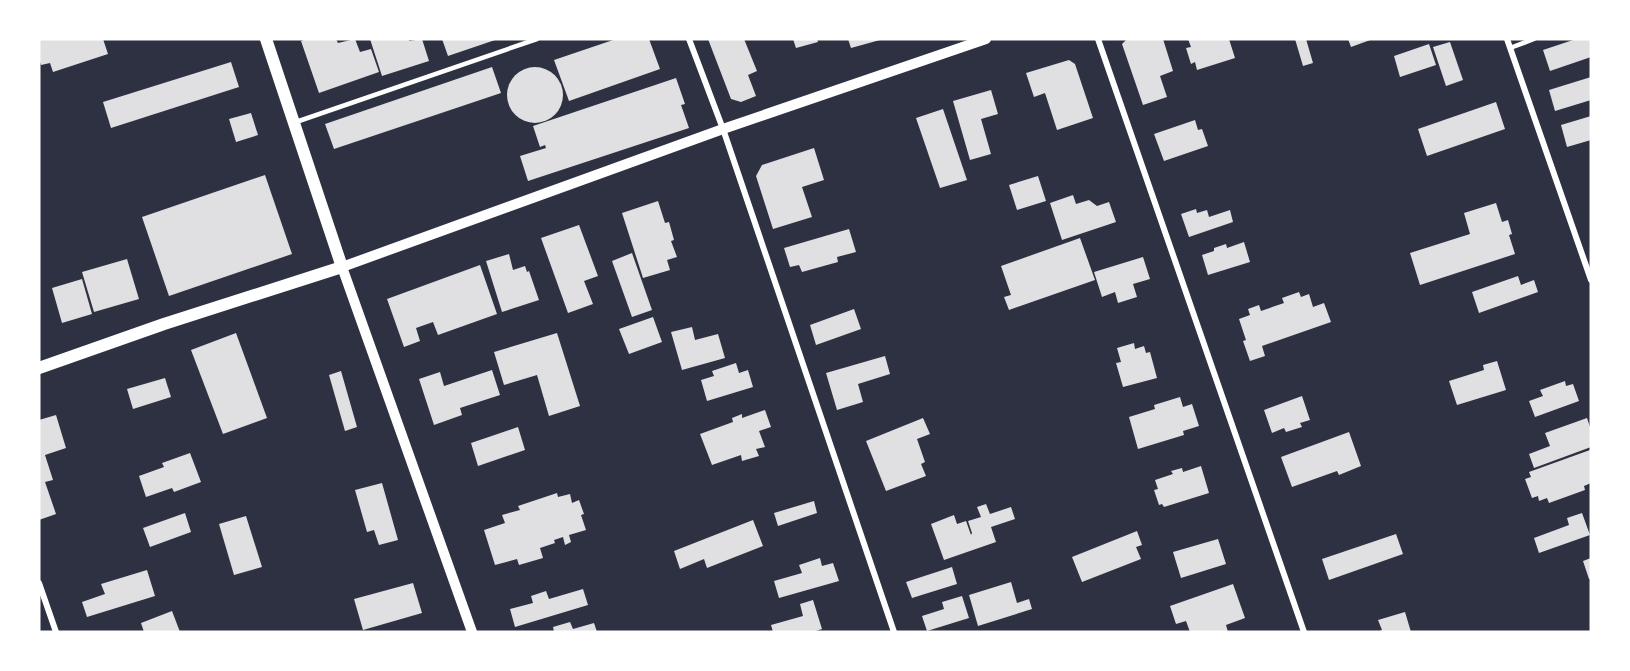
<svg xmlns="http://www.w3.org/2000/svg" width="1630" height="671" viewBox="0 0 1630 671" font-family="'PT Sans',sans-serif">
	<rect width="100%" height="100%" fill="#2d3142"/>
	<g fill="#e0e0e3">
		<path d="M39 39H103L108 54 53 72 50 63 41 65 39 59Z"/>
		<path d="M306 39H336L338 43 355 39 360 52 371 49 379 72 319 93 301 41Z"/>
		<path d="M370 39H409V41L422 39 429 61 382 76Z"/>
		<path d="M442 39H498L448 56Z"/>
		<path d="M616 39H649L660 69 569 101 554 60Z"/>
		<path d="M708 39H744L757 71 748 75 756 96 741 102 731 99Z"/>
		<path d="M793 39H817L818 42 796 48Z"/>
		<path d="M848 39H880V40L851 48Z"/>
		<path d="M1127 39H1163L1173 71 1160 76 1167 97 1143 105 1122 44Z"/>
		<path d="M1188 39H1229L1235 58 1197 70 1195 62 1191 64 1186 48 1191 47Z"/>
		<path d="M1295 39H1306L1313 63 1303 66Z"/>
		<path d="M1348 39H1373L1351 47Z"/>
		<path d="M1576 39H1591V57L1550 71 1543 50Z"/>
		<path d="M1450 42 1463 80 1446 86 1433 47Z"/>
		<path d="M1429 44 1436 65 1400 77 1394 56Z"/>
		<path d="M1069 60 1075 64 1093 118 1057 130 1045 93 1034 97 1026 73Z"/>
		<path d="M231 62 239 87 111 128 103 102Z"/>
		<path d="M492 67 501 93 334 149 325 124Z"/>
		<circle cx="535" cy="95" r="28"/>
		<path d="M1591 77V100L1555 111 1549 90Z"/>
		<path d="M676 78 685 104 681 105 689 128 528 181 520 156 546 148 545 145 540 147 533 126Z"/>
		<path d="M991 90 998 114 981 119 991 154 970 160 953 101Z"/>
		<path d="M1496 102 1505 129 1427 156 1418 129Z"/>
		<path d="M943 109 967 180 940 188 916 118Z"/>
		<path d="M251 113 258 135 236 142 229 119Z"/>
		<path d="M1591 116V140L1567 147 1561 125Z"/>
		<path d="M1195 120 1198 130 1202 129 1208 146 1164 161 1154 134Z"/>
		<path d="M814 148 824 180 802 187 812 217 773 229 756 176 762 165Z"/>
		<path d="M265 175 292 254 169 296 142 217Z"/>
		<path d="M1038 176 1046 201 1017 210 1009 185Z"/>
		<path d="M1073 195 1076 204 1089 200 1097 206 1109 202 1116 222 1062 240 1050 203Z"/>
		<path d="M658 201 665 223 669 222 674 240 671 241 677 257 667 260 670 270 643 278 622 213Z"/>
		<path d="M1496 203 1502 222 1508 220 1512 234 1509 235 1515 254 1420 285 1410 253 1470 234 1464 213Z"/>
		<path d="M1196 209 1197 213 1207 210 1209 217 1230 210 1233 222 1189 237 1181 214Z"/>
		<path d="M579 225 598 276 584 281 593 304 568 313 541 238Z"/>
		<path d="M849 229 856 252 837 257 838 262 802 272 799 265 790 267 784 248Z"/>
		<path d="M1080 238 1095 280 1009 310 1004 297 1011 295 1001 266Z"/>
		<path d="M1244 242 1250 262 1208 275 1202 255 1214 251V248L1226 244 1227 248Z"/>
		<path d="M632 253 652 310 632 317 612 261Z"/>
		<path d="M509 254 513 270 525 266 527 272 529 271 539 300 502 312 486 261Z"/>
		<path d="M1143 257 1150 279 1133 284 1137 297 1118 303 1115 292 1102 297 1094 272Z"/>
		<path d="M127 259 139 299 94 312 82 272Z"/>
		<path d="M480 265 497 314 438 335 433 322 416 328 420 341 404 347 387 299Z"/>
		<path d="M1518 276 1521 285 1534 280 1538 292 1479 313 1472 292Z"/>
		<path d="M82 279 92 314 62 323 52 288Z"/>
		<path d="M1299 292 1301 297 1309 294 1313 307 1324 303 1331 322 1262 346 1265 356 1250 361 1243 341 1246 340 1239 319 1250 315 1248 309 1259 305 1261 311 1284 303 1282 298Z"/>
		<path d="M854 309 861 329 816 345 810 325Z"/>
		<path d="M653 317 662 342 629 354 619 329Z"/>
		<path d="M692 327 695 340 718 334 725 358 682 370 671 332Z"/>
		<path d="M236 333 267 418 223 434 191 350Z"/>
		<path d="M557 333 580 406 549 416 537 375 504 385 494 352Z"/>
		<path d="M1134 343 1135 349 1144 346 1146 353 1150 352 1157 378 1123 387 1116 363 1121 362 1117 348Z"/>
		<path d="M885 356 890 374 858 384 863 402 837 410 826 373Z"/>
		<path d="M1497 361 1506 390 1457 405 1449 381 1484 370 1483 365Z"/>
		<path d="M736 363 739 373 748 370 753 387 707 401 701 380 714 376 712 371Z"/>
		<path d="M492 370 500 395 460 408 462 415 434 425 419 379 440 372 444 386Z"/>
		<path d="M341 371 357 427 345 431 329 375Z"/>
		<path d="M165 378 171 397 133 409 127 389Z"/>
		<path d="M1565 381 1566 386 1573 384 1579 401 1535 417 1529 401 1543 396 1540 390Z"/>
		<path d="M1302 396 1310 420 1300 423 1302 427 1286 432 1284 428 1272 433 1264 410Z"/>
		<path d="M1180 397 1183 407 1192 404 1199 426 1183 431 1184 435 1138 449 1129 417 1155 409 1154 405Z"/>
		<path d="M765 410 771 427 759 431 765 447 756 449 759 456 742 461 741 455 712 465 700 434 733 422 732 418 742 414V418Z"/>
		<path d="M56 415 66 448 45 455 53 480 45 482 56 514 39 520V420Z"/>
		<path d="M923 418 930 434 917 439 925 462 921 464 926 476 886 491 866 441Z"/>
		<path d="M1587 418 1591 430V447L1534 468 1529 454 1550 446 1545 433Z"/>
		<path d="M518 427 525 450 478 466 471 443Z"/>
		<path d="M1349 432 1361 466 1339 475 1337 471 1292 487 1281 457Z"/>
		<path d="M1590 450 1591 483 1584 486 1585 490 1549 503 1547 498 1539 501 1538 496 1532 498 1525 479 1531 477 1529 472Z"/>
		<path d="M190 453 201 482 174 492 172 488 146 497 139 476 164 467 162 463Z"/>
		<path d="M1201 466 1209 493 1164 507 1162 504 1159 505 1154 490 1158 489 1155 480 1173 474 1171 471 1182 468 1183 472Z"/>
		<path d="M382 483 398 540 379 545 374 530 367 532 355 490Z"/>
		<path d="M557 493 558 497 570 494 572 503 579 500 584 514 581 515 586 530 569 535 571 542 565 545 563 537 554 540 555 543 540 548 543 558 519 565 517 559 495 565 484 530 505 523 502 515 520 510 518 506Z"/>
		<path d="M814 501 817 513 778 526 774 513Z"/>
		<path d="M986 504 990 514 1011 507 1015 519 991 527 996 542 944 560 931 524 954 515 957 524 966 521 971 535 972 533 968 521 981 517 977 507Z"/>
		<path d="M185 513 191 532 150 547 143 528Z"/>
		<path d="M1582 513 1590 535 1539 553 1534 538 1569 525 1567 518Z"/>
		<path d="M246 516 262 567 234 575 219 524Z"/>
		<path d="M753 520 763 546 707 568 704 559 680 569 674 551Z"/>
		<path d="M1137 531 1142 545 1136 547 1141 559 1082 582 1072 557Z"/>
		<path d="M1396 534 1403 554 1329 580 1322 559Z"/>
		<path d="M1218 539 1226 564 1181 578 1173 552Z"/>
		<path d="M820 558 822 566 833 563 839 581 779 598 774 581 802 573 799 565Z"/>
		<path d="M1591 558V579H1589L1583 561Z"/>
		<path d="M952 567 957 584 912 598 906 582Z"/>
		<path d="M147 570 155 596 87 617 82 602 105 594 101 584Z"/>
		<path d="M1011 582 1017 603 1029 599 1032 609 978 626 969 595Z"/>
		<path d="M413 583 422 613 363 630 354 599Z"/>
		<path d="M1233 584 1245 618 1226 625 1228 632H1190L1186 621 1176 624 1170 606Z"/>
		<path d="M583 589 588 605 515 627 510 609 533 603 531 596 546 591 549 599Z"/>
		<path d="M962 596 969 618 927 631 922 616 944 609 942 602Z"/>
		<path d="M813 600 822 629 813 632H773L771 625 803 616 800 604Z"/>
		<path d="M172 611 180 632H144L141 623Z"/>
		<path d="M1405 612 1411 632H1377L1382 630 1378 620Z"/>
		<path d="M570 622 573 629 594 623 597 632H554L553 627Z"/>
	</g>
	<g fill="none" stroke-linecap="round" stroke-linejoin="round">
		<g stroke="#fff" stroke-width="4.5">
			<path d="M1510 48 1534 39"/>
			<path d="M296 122 537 39"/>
		</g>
		<g stroke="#fff" stroke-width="6">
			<path d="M689 39 723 129 894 632"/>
			<path d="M1098 39 1304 632"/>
			<path d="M1507 39 1591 280"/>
			<path d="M39 583 56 632"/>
		</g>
		<path stroke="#fff" stroke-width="10" d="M472 632 342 267 723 129 986 39"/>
		<path stroke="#fff" stroke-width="12" d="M39 368 164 324 342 267 266 39"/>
	</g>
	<rect width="1630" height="671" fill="none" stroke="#ffffff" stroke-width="81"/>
</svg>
